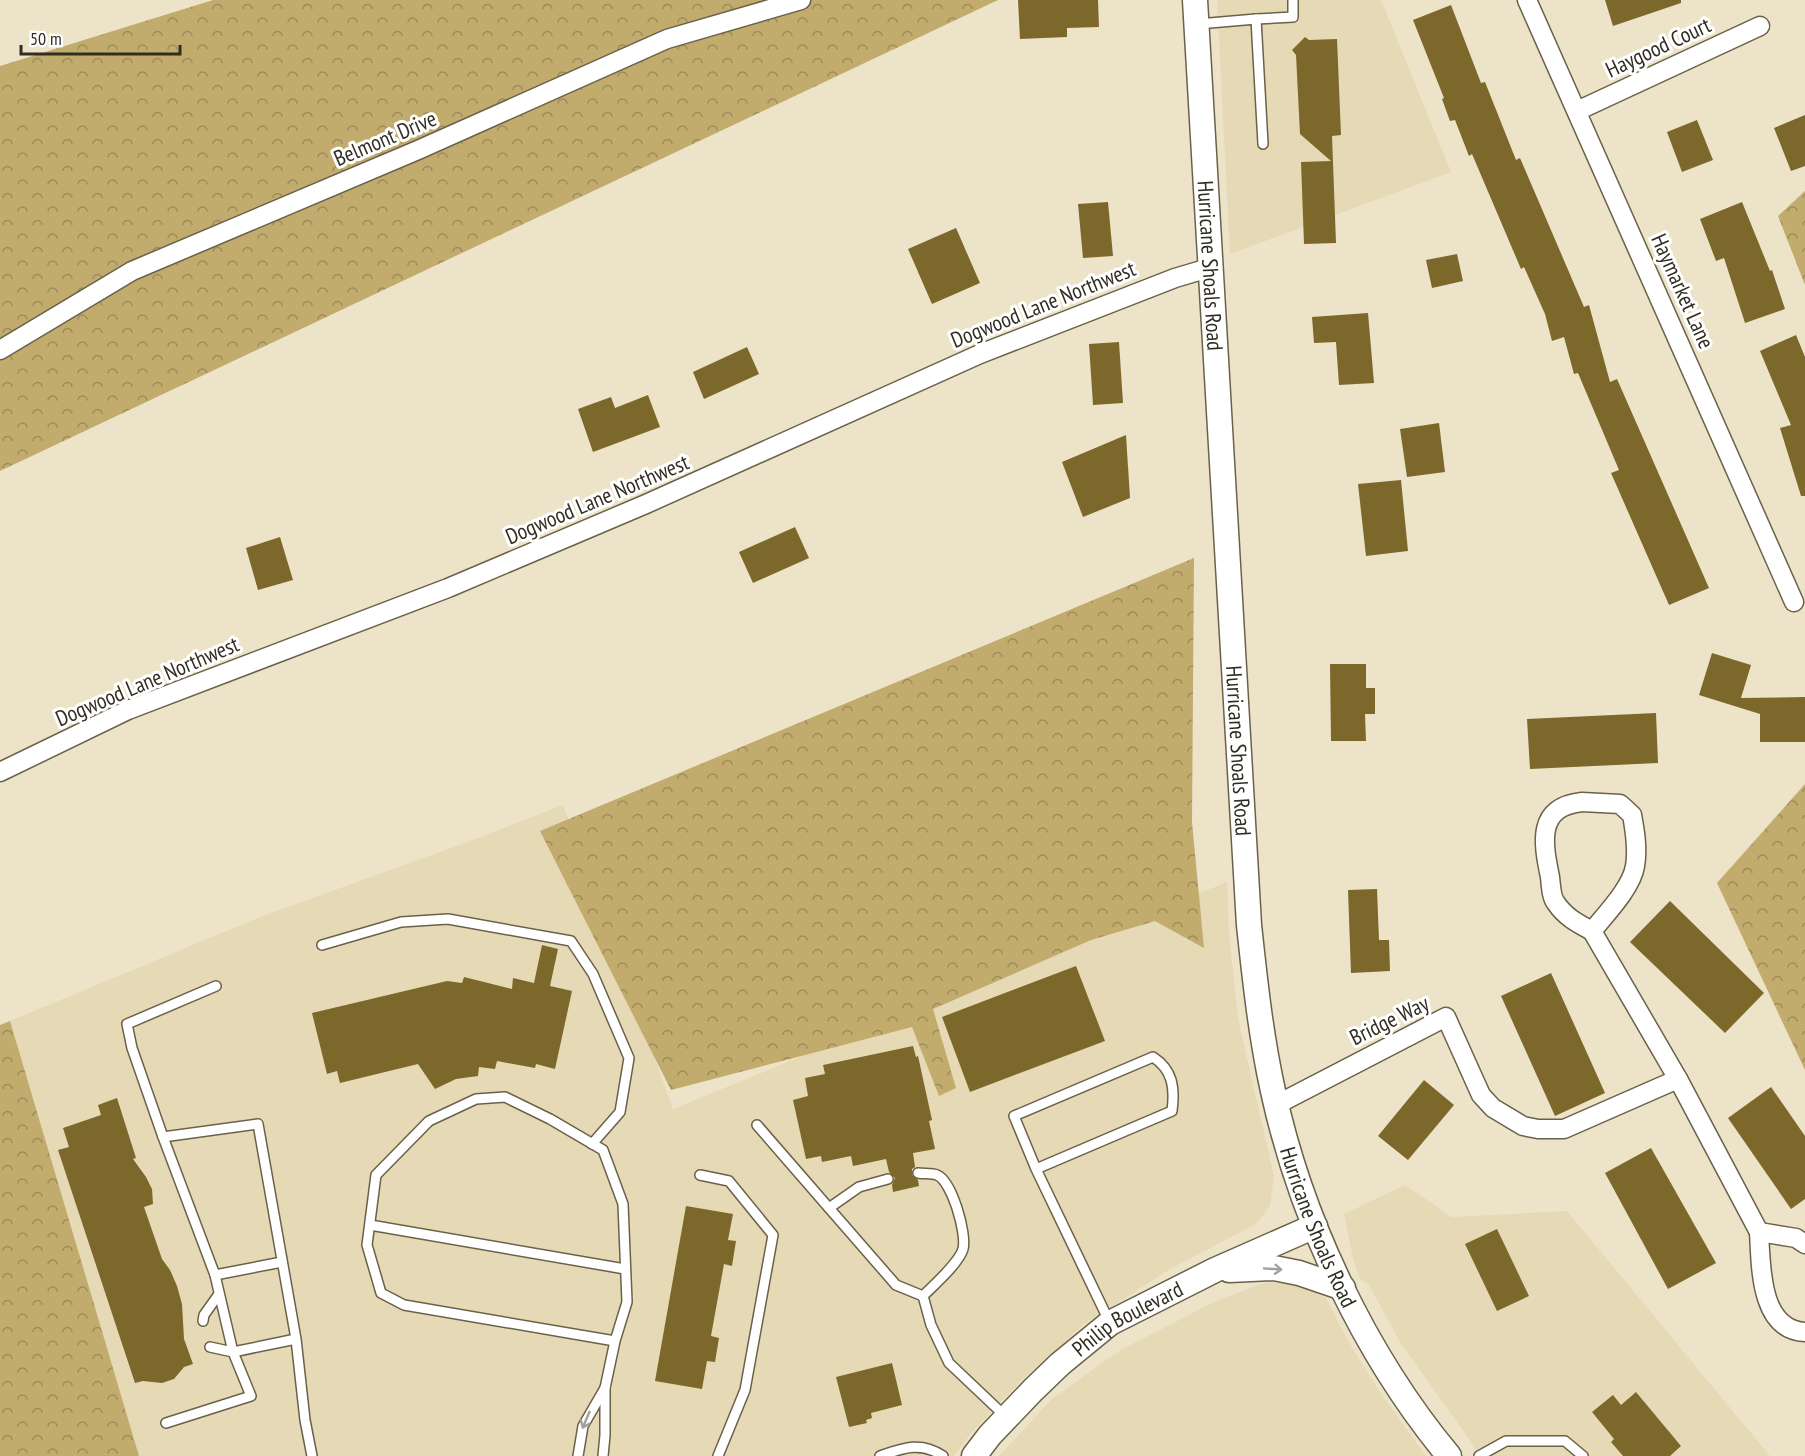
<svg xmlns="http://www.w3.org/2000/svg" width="1805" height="1456" viewBox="0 0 1805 1456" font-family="'PT Sans Narrow',sans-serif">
	<defs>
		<pattern id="forest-crowns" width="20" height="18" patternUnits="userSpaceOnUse" patternTransform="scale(1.5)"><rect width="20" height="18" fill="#c1ab6d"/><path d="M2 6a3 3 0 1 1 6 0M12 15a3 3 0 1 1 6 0" fill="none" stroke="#9d8c59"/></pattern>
	</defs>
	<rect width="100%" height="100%" fill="#ede3c8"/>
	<g fill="#e6d9b6">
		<path d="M1217 0H1381L1451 172 1230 254Z"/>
		<path d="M563 805 673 1109 1227 882 1229 933 1238 1019 1274 1176 1270 1206 1256 1224 1170 1269 1083 1325 1022 1380 972 1432 954 1456H133L10 1021 260 917 465 843Z"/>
		<path d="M1405 1185 1452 1217 1567 1211 1770 1456H1481L1400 1342 1369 1285 1360 1279 1353 1258 1344 1214Z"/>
		<path d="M1294 1282 1326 1298 1350 1344 1379 1391 1426 1456H999L1052 1399 1119 1351 1216 1301 1264 1283Z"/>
	</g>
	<g fill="url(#forest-crowns)">
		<path d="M213 0H998L0 471V66Z"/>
		<path d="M1805 191V285L1778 216Z"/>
		<path d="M1194 558 1192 822 1204 948 1155 921 1091 940 933 1009 956 1088 939 1096 912 1027 671 1090 540 831Z"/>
		<path d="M1805 784V1070L1717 883Z"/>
		<path d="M10 1021 139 1456H0V1025Z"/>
	</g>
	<g fill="#7c682a">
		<path d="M1018 0H1098L1099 27 1067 28V37L1020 39Z"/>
		<path d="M1605 0H1681V3L1613 26Z"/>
		<path d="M1451 5 1481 83 1485 82 1516 160 1520 158 1584 307 1589 305 1610 382 1617 379 1709 588 1669 605 1611 473 1619 470 1578 373 1574 374 1564 337 1552 341 1545 314 1524 267 1521 269 1472 154 1469 156 1455 120 1450 121 1442 99 1444 98 1413 20Z"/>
		<path d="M1305 37 1309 40 1337 39 1341 135 1332 136 1336 243 1304 244 1301 162 1331 161 1300 134 1296 55 1292 50Z"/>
		<path d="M1805 115V166L1791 171 1774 128Z"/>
		<path d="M1697 120 1713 160 1682 172 1667 132Z"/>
		<path d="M1108 202 1113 256 1083 258 1078 204Z"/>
		<path d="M1742 202 1770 271 1772 270 1785 309 1745 323 1724 258 1716 261 1700 219Z"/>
		<path d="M956 228 980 283 932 304 908 249Z"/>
		<path d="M1457 254 1463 281 1432 288 1426 260Z"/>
		<path d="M1368 313 1374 383 1339 385 1336 342 1314 343 1312 317Z"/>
		<path d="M1796 335 1805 357V496H1801L1780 428 1791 425 1760 351Z"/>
		<path d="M1119 342 1123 403 1093 405 1089 344Z"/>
		<path d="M747 347 759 374 704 399 693 372Z"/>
		<path d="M648 395 660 427 593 452 578 409 611 397 615 408Z"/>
		<path d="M1439 423 1445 472 1407 477 1400 429Z"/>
		<path d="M1126 435 1130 498 1083 517 1062 462Z"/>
		<path d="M1401 480 1408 551 1366 556 1358 484Z"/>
		<path d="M795 527 809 558 753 583 739 552Z"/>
		<path d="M280 537 293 580 258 590 246 548Z"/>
		<path d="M1712 653 1751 665 1741 698 1805 697V742H1760V714L1699 695Z"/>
		<path d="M1330 664H1366V688H1375V714H1365L1366 741H1331Z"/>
		<path d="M1656 713 1658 763 1530 769 1527 719Z"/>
		<path d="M1377 889 1379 940H1389L1390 971 1351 973 1348 890Z"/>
		<path d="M1670 901 1764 993 1725 1033 1630 942Z"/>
		<path d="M542 945 558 949 550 986 572 991 555 1069 536 1064 535 1068 497 1061 495 1069 479 1067 478 1076 456 1079 435 1089 418 1064 340 1083 337 1071 327 1074 312 1013 447 981 462 983 464 977 512 989 513 978 534 983Z"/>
		<path d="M1076 966 1105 1041 970 1092 942 1017Z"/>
		<path d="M1551 973 1605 1093 1555 1116 1501 996Z"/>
		<path d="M913 1046 916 1057 918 1056 932 1120 929 1121 935 1149 913 1153 915 1167 912 1169V1175L918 1180 919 1186 893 1192 892 1185 895 1178 889 1172 886 1159 853 1166 851 1156 822 1162 821 1156 806 1159 793 1100 808 1096 805 1078 825 1074 823 1065Z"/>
		<path d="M1424 1080 1454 1105 1408 1160 1378 1136Z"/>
		<path d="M1771 1087 1805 1136V1199L1791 1209 1728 1118Z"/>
		<path d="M117 1098 136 1158 133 1159 146 1177 152 1189 153 1204 144 1207 162 1259 170 1270 177 1286 182 1304 184 1339 193 1364 184 1367 174 1379 162 1383 143 1381 135 1383 58 1150 69 1147 63 1128 101 1115 98 1105Z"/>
		<path d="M1651 1148 1716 1263 1668 1289 1605 1173Z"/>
		<path d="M686 1206 733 1214 728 1240 736 1241 732 1266 724 1264 711 1336 719 1338 715 1362 707 1361 702 1389 655 1381Z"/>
		<path d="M1497 1229 1529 1296 1497 1311 1465 1244Z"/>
		<path d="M892 1363 902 1405 871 1413 872 1418 866 1420 867 1423 849 1427 836 1377Z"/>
		<path d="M1636 1392 1681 1446 1670 1456H1623L1611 1442 1614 1439 1592 1412 1613 1395 1621 1405Z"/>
	</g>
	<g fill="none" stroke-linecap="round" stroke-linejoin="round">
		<g stroke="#6a6149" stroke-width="12">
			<g id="lane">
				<path d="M1256 19 1293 17V0"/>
				<path d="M1198 24 1256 19 1263 144"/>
				<path d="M322 945 401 922 448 919 571 941 593 974 629 1058 620 1112 592 1144"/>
				<path d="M757 1125 829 1208"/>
				<path d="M163 1137 132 1048 127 1024 216 986"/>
				<path d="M1036 1169 1172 1111C1175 1088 1173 1070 1153 1057L1014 1116 1036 1169 1109 1321"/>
				<path d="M918 1173C924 1174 932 1173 937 1175 952 1181 967 1234 963 1249 959 1263 934 1285 923 1296L931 1325 949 1363 1005 1416"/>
				<path d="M700 1175 729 1181 773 1235 745 1390 718 1456"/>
				<path d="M888 1179 859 1187 829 1208 896 1285 923 1296"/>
				<path d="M370 1225 625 1269"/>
				<path d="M215 1275 282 1262"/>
				<path d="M203 1321 204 1315 219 1294"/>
				<path d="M296 1339 233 1352 215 1275 163 1137 258 1124 296 1339 305 1420 312 1456"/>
				<path d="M166 1423 251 1396 233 1352 210 1347"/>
				<path d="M578 1456 583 1426 605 1388"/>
				<path d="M603 1456 605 1435V1388L615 1341 627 1302 623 1204 603 1150 550 1119 505 1097 476 1099 429 1121 376 1175 367 1245 381 1293 404 1305 615 1341"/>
				<path d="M880 1456C903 1448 921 1441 943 1456"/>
				<path d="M1479 1456 1506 1441H1565L1583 1456"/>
			</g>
		</g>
		<g stroke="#6a6149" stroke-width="21">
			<g id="street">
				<path d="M1527 0 1794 602"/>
				<path d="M1577 111 1760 26"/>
				<path d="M0 350 132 271 418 150 667 39 801 0"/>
				<path d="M0 772 128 710 448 588 646 504 980 354 1175 278 1212 267"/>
				<path d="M1582 802 1620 804 1632 815C1635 831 1638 849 1635 866 1632 887 1606 914 1592 931 1579 924 1565 917 1556 903 1551 897 1551 885 1550 877 1543 843 1536 807 1582 802Z"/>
				<path d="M1592 931 1678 1079 1759 1232"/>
				<path d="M1276 1105 1446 1017 1481 1095 1493 1108 1523 1126 1538 1129H1564L1678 1079"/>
				<path d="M1805 1244 1796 1238 1759 1232C1761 1264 1759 1330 1805 1332"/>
			</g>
		</g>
		<g stroke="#6a6149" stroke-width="27">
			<g id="secondary">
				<path id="s1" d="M1195 0 1249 925C1255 981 1261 1037 1273 1091 1301 1220 1365 1355 1449 1456"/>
				<path d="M1229 1270 1274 1268 1299 1273 1343 1288"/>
				<path id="s2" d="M974 1456 990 1435 1033 1390 1060 1364 1110 1323 1215 1270 1315 1226"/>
			</g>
		</g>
		<use href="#lane" stroke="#fff" stroke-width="9"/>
		<use href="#street" stroke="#fff" stroke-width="18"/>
		<use href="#secondary" stroke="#fff" stroke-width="24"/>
	</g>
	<defs><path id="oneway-shaft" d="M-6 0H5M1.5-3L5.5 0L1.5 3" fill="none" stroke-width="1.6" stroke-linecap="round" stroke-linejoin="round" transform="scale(1.5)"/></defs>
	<g stroke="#a2a09c">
		<use href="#oneway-shaft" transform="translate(1273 1269) rotate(4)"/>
		<use href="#oneway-shaft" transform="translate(586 1420) rotate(113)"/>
	</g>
	<g text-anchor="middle" stroke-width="6" stroke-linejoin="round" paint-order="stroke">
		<g font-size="22" fill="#302d22" stroke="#fff">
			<text transform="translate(1658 47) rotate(-25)" y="8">Haygood Court</text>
			<text transform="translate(385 138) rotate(-23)" y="8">Belmont Drive</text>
			<text dy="8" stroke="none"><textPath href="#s1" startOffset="266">Hurricane Shoals Road</textPath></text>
			<text transform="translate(1683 291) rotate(66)" y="8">Haymarket Lane</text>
			<text transform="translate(1043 304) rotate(-22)" y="8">Dogwood Lane Northwest</text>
			<text transform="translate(597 499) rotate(-23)" y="8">Dogwood Lane Northwest</text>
			<text transform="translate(147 681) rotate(-23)" y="8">Dogwood Lane Northwest</text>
			<text dy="8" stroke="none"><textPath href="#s1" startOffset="752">Hurricane Shoals Road</textPath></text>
			<text transform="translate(1389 1020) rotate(-26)" y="8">Bridge Way</text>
			<text dy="8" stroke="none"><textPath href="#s1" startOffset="1238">Hurricane Shoals Road</textPath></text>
			<text dy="8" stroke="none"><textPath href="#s2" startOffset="208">Philip Boulevard</textPath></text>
		</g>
	</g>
	<path d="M21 45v9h159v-9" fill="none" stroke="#302d22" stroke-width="3"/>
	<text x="30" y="45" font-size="18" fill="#302d22" stroke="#ffffff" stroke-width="4.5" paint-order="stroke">50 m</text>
</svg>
